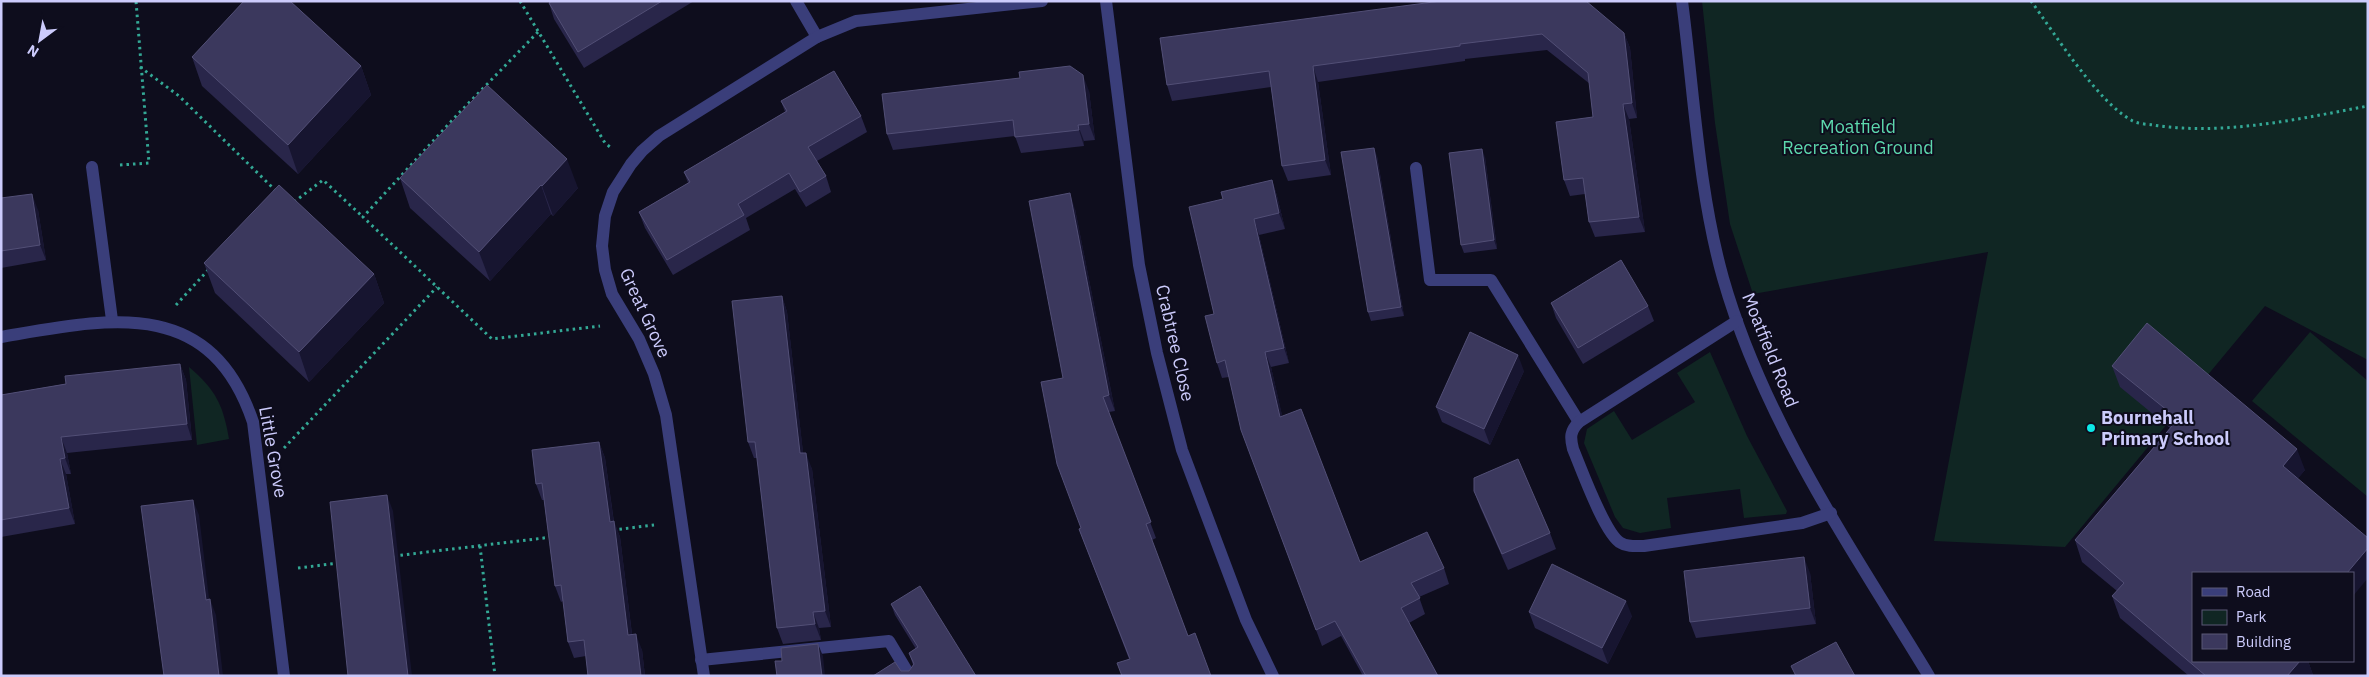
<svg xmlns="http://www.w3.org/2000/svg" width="2369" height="677" viewBox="0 0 2369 677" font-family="'IBM Plex Sans',sans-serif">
	<rect width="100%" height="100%" fill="#0e0d1d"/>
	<g fill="#102623">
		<path d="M1702 1H2368V360L2265 306 2065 547 1934 541 1988 252 1753 294 1730 224 1715 123Z"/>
		<path d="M2310 332 2368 381V497L2252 401Z"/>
		<path d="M1710 352 1747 436 1787 511 1786 514 1744 518 1740 489 1667 498 1671 528 1640 533 1623 528 1615 517 1584 443 1587 429 1614 411 1632 440 1695 402 1677 373Z"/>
		<path d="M189 367C216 390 223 405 229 439L197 445Z"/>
	</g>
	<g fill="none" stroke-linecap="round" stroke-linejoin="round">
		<g stroke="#33a895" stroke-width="3" stroke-dasharray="2.5 4" stroke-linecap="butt">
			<path d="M520 1 605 143 610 147"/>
			<path d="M2031 1C2055 34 2097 101 2131 120 2137 124 2146 124 2153 125 2224 136 2298 119 2368 106"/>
			<path d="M538 32 458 114 363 217 492 339 600 326"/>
			<path d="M140 67 179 96 276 191"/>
			<path d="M120 165 149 163 136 1"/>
			<path d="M294 202 323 180 363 217"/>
			<path d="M176 305 209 269"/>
			<path d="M284 448 437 287"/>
			<path d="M613 530 654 525"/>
			<path d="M480 546 495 676"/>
			<path d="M394 556 552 537"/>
			<path d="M298 568 339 563"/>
		</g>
		<g stroke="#3a3e7a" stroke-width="12">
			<path d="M92 167 112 320"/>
			<path d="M1416 168 1430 280H1491L1579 422"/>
			<path d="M701 660 889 641 910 676"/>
		</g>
		<g stroke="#3a3e7a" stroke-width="12">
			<path d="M796 1 817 37"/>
			<path d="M1106 1 1139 265 1157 353 1182 450 1246 620 1273 676"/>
			<path d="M1682 1C1694 92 1698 189 1723 278 1764 422 1852 549 1929 676"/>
			<path d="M1737 321 1579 422C1570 431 1570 437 1573 449 1581 468 1605 535 1621 543 1627 547 1636 546 1644 546L1802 523 1831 513"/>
			<path d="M1 337C107 319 210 294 253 422L284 676"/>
			<path d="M704 676 666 415 654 374 639 339 612 294 605 270 602 246 605 216 613 192 631 164 642 151 659 136 817 37 856 21 1042 1"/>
		</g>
	</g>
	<g fill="#29264a">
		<path d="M552 1H694L584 68 554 19 549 3Z"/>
		<path d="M1624 33 1630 48 1637 118 1629 119 1645 232 1595 237 1589 222 1585 194 1570 196 1564 180 1593 117 1590 84 1547 50 1465 59V61L1318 82 1331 175 1288 181 1282 166 1271 87 1172 101 1167 85 1160 38Z"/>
		<path d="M192 57 361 66 371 95 298 174 202 86Z"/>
		<path d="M487 85 578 188 553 216 551 214 490 281 410 208 400 178Z"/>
		<path d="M1089 91 1095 140 1084 141V146L1021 153 1015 136 893 150 887 134Z"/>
		<path d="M781 101 861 116 867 132 817 161 826 176 831 192 806 207 795 189 746 218 750 230 673 275 645 228 639 212 688 183 684 172 785 112Z"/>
		<path d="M1377 156 1404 316 1371 321 1368 312Z"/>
		<path d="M1485 157 1497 249 1464 253 1461 245Z"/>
		<path d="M1272 180 1277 196 1285 229 1259 235 1289 363 1271 367 1282 416 1360 562 1444 568 1449 584 1419 597 1425 614 1409 623 1438 676H1363L1341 636 1322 646 1241 430 1229 377 1222 378 1217 363 1214 314 1223 199Z"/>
		<path d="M1 198 38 210 46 260 1 268Z"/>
		<path d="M1075 209 1115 411 1109 412 1156 538 1152 540 1129 659 1079 529 1081 528 1063 378Z"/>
		<path d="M204 263 374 274 384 303 309 382 215 293Z"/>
		<path d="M782 296 787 312 803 453 812 469 831 627 819 628 821 640 783 644 777 628 757 458H754L748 442Z"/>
		<path d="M1551 303 1648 306 1654 321 1583 364 1556 318Z"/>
		<path d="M180 364 186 380 192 440 67 453 71 474H66L75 524 1 537V395Z"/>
		<path d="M2112 366 2305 470 2298 478 2193 661H2308L2313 675 2312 676H2189L2120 618 2112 596 2117 591 2082 562 2075 540 2170 428 2120 387Z"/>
		<path d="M1524 371 1490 445 1442 422 1436 407Z"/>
		<path d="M599 442 605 458 614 522 620 537 632 634 642 650 645 676H588L586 656 574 658 568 642 563 601 561 602 555 586 544 500H542L536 484Z"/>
		<path d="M1474 491 1550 533 1556 549 1508 570 1480 507Z"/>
		<path d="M1810 573 1816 624 1696 638 1690 622Z"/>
		<path d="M891 604 976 676 909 671 913 665 909 653 916 649 895 615Z"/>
		<path d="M1529 612 1632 616 1608 664 1535 628Z"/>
	</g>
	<g fill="#171530">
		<path d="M1 12 3 27 1 22Z"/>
		<path d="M1624 33 1630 48 1637 118 1632 103Z"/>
		<path d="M361 66 371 95 298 174 288 145Z"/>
		<path d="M1313 66 1318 82 1331 175 1325 160Z"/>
		<path d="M1083 75 1089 91 1095 140 1089 124Z"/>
		<path d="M1623 104 1629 119 1645 232 1639 217Z"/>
		<path d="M1078 125 1084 141V146L1079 130Z"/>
		<path d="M1374 148 1377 156 1404 316 1401 307Z"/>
		<path d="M1482 149 1485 157 1497 249 1494 240Z"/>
		<path d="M567 159 578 188 553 216 542 186Z"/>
		<path d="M1272 180 1277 196 1285 229 1279 213Z"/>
		<path d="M541 185 551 214 490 281 479 252Z"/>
		<path d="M1070 193 1075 209 1115 411 1109 395Z"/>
		<path d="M32 194 38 210 46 260 40 245Z"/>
		<path d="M1254 219 1259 235 1289 363 1284 348Z"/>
		<path d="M374 274 384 303 309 382 299 352Z"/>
		<path d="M782 296 787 312 805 469 800 453Z"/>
		<path d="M1265 352 1271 367 1286 432 1280 417Z"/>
		<path d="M1518 355 1524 371 1490 445 1484 429Z"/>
		<path d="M180 364 186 380 192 440 187 424Z"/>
		<path d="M61 437 67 453 71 474 65 458Z"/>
		<path d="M599 442 605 458 616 538 610 522Z"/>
		<path d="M2297 449 2305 470 2291 487 2283 466Z"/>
		<path d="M806 453 812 469 831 627 825 611Z"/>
		<path d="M60 459 66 474 75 524 69 508Z"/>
		<path d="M387 495 393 511 412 676H408Z"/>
		<path d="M193 500 199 515 211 615 206 600Z"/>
		<path d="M614 521 620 537 634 651 628 635Z"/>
		<path d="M2368 548V578L2353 596V573H2347Z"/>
		<path d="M1804 557 1810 573 1816 624 1810 608Z"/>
		<path d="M210 599 216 615 223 676H219Z"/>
		<path d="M1626 601 1632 616 1608 664 1602 648Z"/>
		<path d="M813 612 819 628 821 640 815 624Z"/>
		<path d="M636 634 642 650 645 676H641Z"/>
		<path d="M818 644 823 656 825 676H822Z"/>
		<path d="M2300 661H2308L2313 675 2312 676H2287Z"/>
	</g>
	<g fill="#3b385d" stroke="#524f76">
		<path d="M244 1H290L361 66 288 145 192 57Z"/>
		<path d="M552 1H662L578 52 549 3Z"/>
		<path d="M1441 1H1586L1624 33 1632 103 1623 104 1639 217 1589 222 1583 178 1564 180 1556 122 1593 117 1588 73 1542 34 1460 44V46L1313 66 1325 160 1282 166 1269 71 1167 85 1160 38Z"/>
		<path d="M1070 66 1083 75 1089 124 1078 125 1079 130 1015 137 1013 120 887 134 882 94 1020 78 1019 72Z"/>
		<path d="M834 71 861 116 808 147 826 176 800 192 789 173 738 204 744 215 667 260 639 212 690 182 684 172 787 111 781 101Z"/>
		<path d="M487 85 567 159 542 186 541 185 479 252 400 178Z"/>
		<path d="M1374 148 1401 307 1368 312 1341 152Z"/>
		<path d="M1482 149 1494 240 1461 245 1449 153Z"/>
		<path d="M1272 180 1279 213 1254 219 1284 348 1265 352 1280 417 1301 409 1360 562 1427 532 1444 568 1411 583 1420 598 1401 608 1438 676H1366L1335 621 1316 630 1241 430 1225 360 1217 363 1205 316 1214 314 1189 207 1223 199 1221 192Z"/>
		<path d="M279 185 374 274 299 352 204 263Z"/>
		<path d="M1070 193 1109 395 1103 397 1151 522 1146 524 1188 636 1195 633 1211 676H1122L1117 663 1130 659 1079 529 1081 528 1057 464 1041 382 1063 378 1029 201Z"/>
		<path d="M32 194 40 245 1 251V198Z"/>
		<path d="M1621 260 1648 306 1578 348 1551 303Z"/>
		<path d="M782 296 800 453H806L825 611 813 612 815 624 777 628 755 442H748L732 301Z"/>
		<path d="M2147 323 2297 449 2283 466 2368 538V548L2347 573H2193V661H2300L2287 676H2206L2112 596 2124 583 2075 540 2178 419 2112 366Z"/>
		<path d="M1470 332 1518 355 1484 429 1436 407Z"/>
		<path d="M180 364 187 424 61 437 65 458 60 459 69 508 1 520V395L66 384 65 376Z"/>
		<path d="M599 442 610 522 614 521 628 635 636 634 641 676H588L584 640 568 642 561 585 555 586 542 483 536 484 532 450Z"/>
		<path d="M1518 459 1550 533 1502 554 1474 491V478Z"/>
		<path d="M387 495 408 676H348L330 502Z"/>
		<path d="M193 500 206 600 210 599 219 676H164L141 506Z"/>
		<path d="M1804 557 1810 608 1690 622 1684 571Z"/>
		<path d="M1552 564 1626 601 1602 648 1529 612Z"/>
		<path d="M920 586 976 676H873L895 662 901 671H909L914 664 909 653 918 647 891 604Z"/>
		<path d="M1836 642 1855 676H1796L1791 666Z"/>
		<path d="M818 644 822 676H777L775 661H782L781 648Z"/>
	</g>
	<circle fill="#0ce8e6" stroke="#0e0d1d" stroke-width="2" cx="2091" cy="428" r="5"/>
	<g text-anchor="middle" stroke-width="4" stroke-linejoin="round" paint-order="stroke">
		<g font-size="18" fill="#5cd7ac" stroke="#0e0d1d">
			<text x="1858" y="133">Moatfield<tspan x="1858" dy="21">Recreation Ground</tspan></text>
		</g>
		<g font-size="18" fill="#cccbfc" stroke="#0e0d1d">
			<text transform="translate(645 313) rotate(65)" y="6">Great Grove</text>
			<text transform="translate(1175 343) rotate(77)" y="6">Crabtree Close</text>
			<text transform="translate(1770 350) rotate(68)" y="6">Moatfield Road</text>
			<text transform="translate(273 452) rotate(80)" y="6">Little Grove</text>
		</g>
		<g font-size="18" font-weight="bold" fill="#cccbfc" stroke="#0e0d1d" text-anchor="start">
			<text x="2101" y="424">Bournehall<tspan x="2101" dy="21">Primary School</tspan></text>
		</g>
	</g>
	<rect width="2369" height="677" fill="none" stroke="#cccbfc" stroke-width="5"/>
	<rect x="2192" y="572" width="162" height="90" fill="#0e0d1d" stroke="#5a5976"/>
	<rect x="2202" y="588" width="25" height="8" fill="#3a3e7a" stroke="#5a5976"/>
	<text x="2236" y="597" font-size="15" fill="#cccbfc">Road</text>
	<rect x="2202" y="610" width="25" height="15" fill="#102623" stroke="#5a5976"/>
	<text x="2236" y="622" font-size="15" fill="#cccbfc">Park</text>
	<rect x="2202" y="634" width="25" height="15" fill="#3b385d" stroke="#5a5976"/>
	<text x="2236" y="647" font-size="15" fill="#cccbfc">Building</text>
	<g transform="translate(40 40) rotate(212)" stroke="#0e0d1d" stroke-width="4" paint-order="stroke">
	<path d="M0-4L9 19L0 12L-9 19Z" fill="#cccbfc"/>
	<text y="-8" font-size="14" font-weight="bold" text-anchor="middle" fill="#cccbfc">N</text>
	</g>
</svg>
